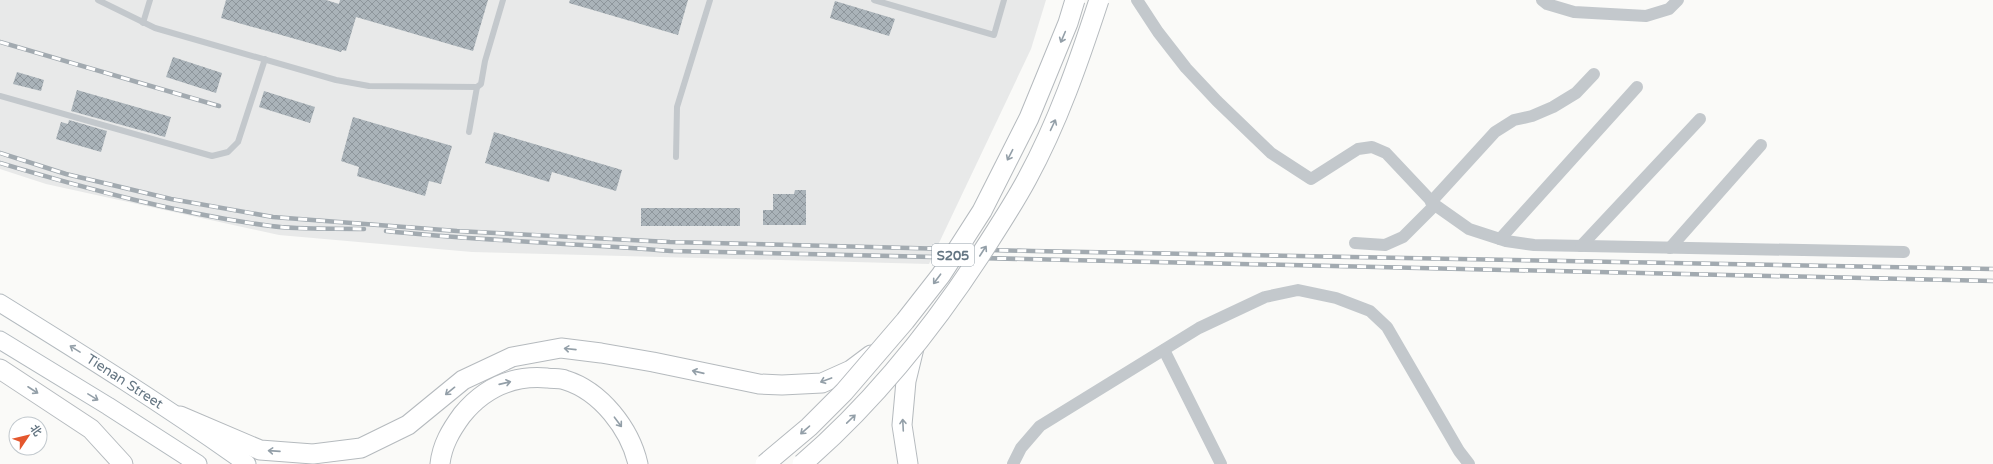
<svg xmlns="http://www.w3.org/2000/svg" width="1993" height="464" viewBox="0 0 1993 464" font-family="'Varela Round','Noto Sans SC',sans-serif">
	<defs>
		<pattern id="building-cross-hatch" width="8" height="8" patternUnits="userSpaceOnUse"><rect width="8" height="8" fill="#aab3b9"/><path d="M0 0l8 8M0 8l8-8" fill="none" stroke="#8e969c"/></pattern>
	</defs>
	<rect width="100%" height="100%" fill="#fafaf8"/>
	<path fill="#e8e9e9" d="M0 0H1046L1031 49 929 264 472 252 279 235 46 184 0 169Z"/>
	<g fill="url(#building-cross-hatch)">
		<path d="M226 0H326L339 4 340 0H488L473 51 356 17 346 51 342 50 341 52 221 18Z"/>
		<path d="M570 0H688L678 35 569 3Z"/>
		<path d="M835 1 895 19 889 36 830 18Z"/>
		<path d="M173 57 222 73 216 93 166 77Z"/>
		<path d="M17 72 44 80 41 91 13 84Z"/>
		<path d="M77 90 171 117 165 137 71 111Z"/>
		<path d="M264 91 315 107 310 123 259 107Z"/>
		<path d="M353 117 452 146 441 184 429 181 425 196 357 176 359 167 341 161Z"/>
		<path d="M69 120 107 131 101 152 56 139 61 122 68 124Z"/>
		<path d="M494 132 622 170 616 191 552 172 549 182 485 163Z"/>
		<path d="M795 190H806V225H763V210H773V194H794Z"/>
		<rect x="641" y="208" width="99" height="18"/>
	</g>
	<g fill="none" stroke-linecap="round" stroke-linejoin="round">
		<g stroke="#b3babf" stroke-width="19">
			<g id="secondary">
				<path d="M0 303C84 355 167 407 247 464"/>
				<path d="M0 340 108 406 198 464"/>
			</g>
		</g>
		<g stroke="#b5babe" stroke-width="21">
			<g id="primary">
				<path d="M0 369 91 429 123 464"/>
				<path d="M180 416 260 450 313 454 361 448 408 425 463 380 512 357 561 348 601 353 653 362 759 384 782 385 822 383 851 370 871 355"/>
				<path d="M440 464C442 445 451 430 462 415 484 388 512 375 547 378 553 379 560 378 565 380 601 391 630 429 638 464"/>
				<path d="M908 464 902 425 906 381 914 348"/>
			</g>
		</g>
		<g stroke="#c3c8cc" stroke-width="6">
			<path d="M98 0 155 28 336 80 369 86 477 87"/>
			<path d="M874 0 994 35 1004 0"/>
			<path d="M143 23 150 0"/>
			<path d="M0 96 212 156 228 152 238 142 265 59"/>
			<path d="M469 132 477 87 481 84 485 61 503 0"/>
			<path d="M676 157 677 107 710 0"/>
		</g>
		<g stroke="#c3c8cc" stroke-width="12">
			<path d="M1137 0 1158 32 1186 68 1217 101 1271 153 1311 179 1358 149 1372 147 1386 153 1435 205 1469 229 1506 241 1534 245 1904 252"/>
			<path d="M1542 0 1547 4 1574 12 1646 16 1669 9 1678 0"/>
			<path d="M1431 202 1495 132 1514 120 1532 116 1553 107 1576 93 1594 74"/>
			<path d="M1500 239 1637 87"/>
			<path d="M1355 243 1385 245 1403 237 1435 205"/>
			<path d="M1581 246 1700 119"/>
			<path d="M1670 248 1761 145"/>
			<path d="M1164 350 1221 464"/>
			<path d="M1013 464 1021 448 1040 426 1199 328 1265 297 1298 290 1336 298 1370 311 1387 327 1459 451 1469 464"/>
		</g>
		<use href="#secondary" stroke="#fff" stroke-width="17"/>
		<use href="#primary" stroke="#fff" stroke-width="19"/>
		<g stroke="#a2aab0" stroke-width="4.5">
			<g id="rail">
				<path d="M0 42 219 106"/>
				<path d="M0 153 66 174 171 199 273 217 457 231 670 242 1032 251 1993 269"/>
				<path d="M0 163C87 189 180 214 271 226 301 230 334 228 364 229"/>
				<path d="M386 231C481 241 576 243 671 251L1993 281"/>
			</g>
		</g>
		<use href="#rail" stroke="#fff" stroke-width="3" stroke-dasharray="9" stroke-linecap="butt"/>
		<g stroke="#b5babe" stroke-width="21" stroke-linecap="butt">
			<g id="primary-bridge">
				<path d="M765 464 809 427 844 392 905 321 941 275 982 211 1029 118 1068 23 1075 0"/>
				<path d="M802 464C873 403 930 332 981 254 997 229 1013 205 1027 179 1058 122 1079 61 1099 0"/>
			</g>
		</g>
		<use href="#primary-bridge" stroke="#fff" stroke-width="19"/>
	</g>
	<defs><path id="oneway-shaft" d="M-6 0H5M1.5-3L5.5 0L1.5 3" fill="none" stroke-width="1.6" stroke-linecap="round" stroke-linejoin="round"/></defs>
	<g stroke="#939fa8">
		<use href="#oneway-shaft" transform="translate(1063 37) rotate(113)"/>
		<use href="#oneway-shaft" transform="translate(1053 125) rotate(-65)"/>
		<use href="#oneway-shaft" transform="translate(1010 155) rotate(117)"/>
		<use href="#oneway-shaft" transform="translate(983 251) rotate(-57)"/>
		<use href="#oneway-shaft" transform="translate(937 279) rotate(127)"/>
		<use href="#oneway-shaft" transform="translate(75 349) rotate(-148)"/>
		<use href="#oneway-shaft" transform="translate(570 349) rotate(-174)"/>
		<use href="#oneway-shaft" transform="translate(698 372) rotate(-167)"/>
		<use href="#oneway-shaft" transform="translate(826 380) rotate(160)"/>
		<use href="#oneway-shaft" transform="translate(505 383) rotate(-13)"/>
		<use href="#oneway-shaft" transform="translate(33 390) rotate(33)"/>
		<use href="#oneway-shaft" transform="translate(450 391) rotate(141)"/>
		<use href="#oneway-shaft" transform="translate(93 397) rotate(31)"/>
		<use href="#oneway-shaft" transform="translate(851 419) rotate(-44)"/>
		<use href="#oneway-shaft" transform="translate(618 422) rotate(53)"/>
		<use href="#oneway-shaft" transform="translate(903 425) rotate(-93)"/>
		<use href="#oneway-shaft" transform="translate(805 430) rotate(139)"/>
		<use href="#oneway-shaft" transform="translate(274 451) rotate(-176)"/>
	</g>
	<g text-anchor="middle" stroke-width="4" stroke-linejoin="round" paint-order="stroke">
		<rect fill="#fff" stroke="#939fa8" stroke-width="1" x="932" y="244" width="42" height="22" rx="3"/>
		<g font-size="13" font-weight="bold" fill="#657683">
			<text x="953" y="260">S205</text>
		</g>
		<g font-size="14" fill="#657683" stroke="#fff">
			<text transform="translate(125 381) rotate(33)" y="5">Tienan Street</text>
		</g>
	</g>
	<g transform="translate(28 436) rotate(55)"><circle r="19" fill="#ffffff" stroke="#c1c8cd"/>
	<path d="M0-3L7 15L0 10L-7 15Z" fill="#e4572e"/>
	<text y="-6" font-size="11" font-weight="bold" text-anchor="middle" fill="#657683">北</text>
	</g>
</svg>
